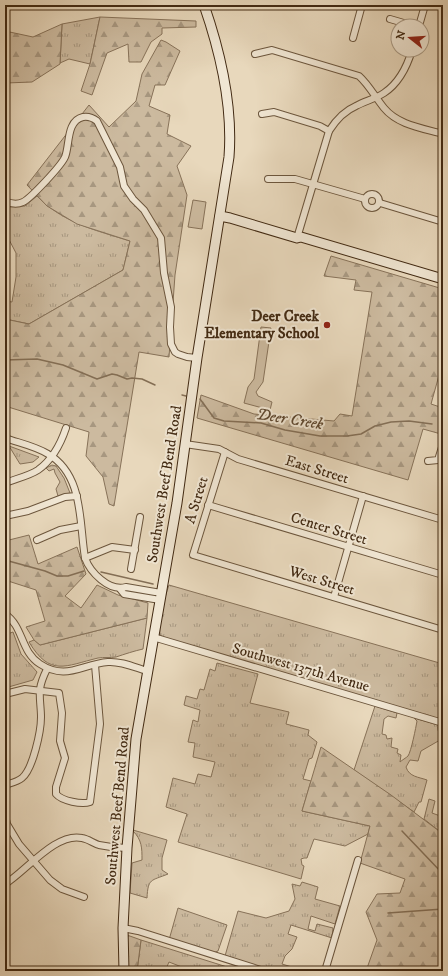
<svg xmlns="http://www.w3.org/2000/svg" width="448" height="976" viewBox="0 0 448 976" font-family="'IM FELL DW Pica',serif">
	<defs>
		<pattern id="grass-tufts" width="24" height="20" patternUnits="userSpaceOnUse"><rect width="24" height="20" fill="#ccba9f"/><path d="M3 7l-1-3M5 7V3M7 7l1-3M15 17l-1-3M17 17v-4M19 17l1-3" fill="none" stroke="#a79780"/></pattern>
		<pattern id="forest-firs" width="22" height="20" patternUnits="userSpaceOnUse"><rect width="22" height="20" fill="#ccba9f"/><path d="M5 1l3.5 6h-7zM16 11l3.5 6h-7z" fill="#a79780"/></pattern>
	</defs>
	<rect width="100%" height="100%" fill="#e8d8bc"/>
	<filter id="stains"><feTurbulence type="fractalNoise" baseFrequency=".005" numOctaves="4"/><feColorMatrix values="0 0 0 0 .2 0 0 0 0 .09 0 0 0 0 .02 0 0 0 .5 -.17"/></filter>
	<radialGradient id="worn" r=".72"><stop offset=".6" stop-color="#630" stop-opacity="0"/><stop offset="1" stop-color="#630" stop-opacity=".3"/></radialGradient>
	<g fill="url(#grass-tufts)" stroke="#877259">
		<path d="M100 17 90 64 69 59 60 63 62 24Z"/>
		<path d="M37 196C63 223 95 230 130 241L123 270 29 324 5 319V301L12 302 16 277V253L5 232V219L7 207 25 206Z"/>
		<path d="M9 446 39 457 33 462 20 464Z"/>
		<path d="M52 465 56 466 64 478 70 493 58 496 56 489 60 482 55 473 54 469 49 471 46 468Z"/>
		<path d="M169 585 443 664V720L168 639 160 635C158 619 164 600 169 585Z"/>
		<path d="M147 618 143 649C134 651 125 654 116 657 110 658 104 657 98 658 65 666 50 677 29 642L34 640 40 645Z"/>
		<path d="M13 632 21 654 37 672 33 680 5 688V635Z"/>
		<path d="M217 663 258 674 250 703 289 712 286 724 309 730 308 735 317 742 312 758 309 759 303 779 311 781 302 811 370 826 368 834 345 846 314 839 307 858H304L301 859 302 865 304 866 301 879 178 842 187 814 166 807 173 778 195 784 198 774 211 777 215 762 193 757 195 743 188 742 193 720 198 722 200 710 184 705 186 696 197 699 200 689 204 690 210 669 215 671Z"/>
		<path d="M375 706 397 713 396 718 388 716 384 719 382 734 386 735 387 739 392 738 391 747 398 749 397 753 401 755 400 762C402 760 406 758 408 756 411 752 416 727 417 721L414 718 438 725C437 730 438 732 443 735L440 740 421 751 418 761 410 760 406 767C409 777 419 777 427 780L421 802H419L414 812 354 770Z"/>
		<path d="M429 799 435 801 432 813 443 817V834L424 819Z"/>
		<path d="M133 830 167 840 162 858V870L168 874C151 881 148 878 147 898L130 893 132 863 142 860C142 848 142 840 133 831Z"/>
		<path d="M302 882 318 887 315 899 340 906 335 924 311 916 308 929 315 931 317 924 333 928 332 938 291 925 288 934 297 937 292 949 285 956 282 964 305 971H271L225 956 238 911 266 918 289 911 295 899 292 884 300 886Z"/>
		<path d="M178 908 227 925 218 951 213 953 169 940Z"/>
		<path d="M141 940 240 971H192L169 962 165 971H137Z"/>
	</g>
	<g fill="url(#forest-firs)" stroke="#877259">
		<path d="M100 17 196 21V27L162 28V34L151 42 141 62H129L128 44 107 53 92 95 81 91 90 64Z"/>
		<path d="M62 24 60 64 32 82 6 83 5 85V31L33 37Z"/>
		<path d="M161 40 166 42 180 51 165 85H155L149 106 170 115 167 134 191 146 177 166 187 195 175 275 169 357 139 352 114 506 109 504 103 477 86 456 89 432 5 406V319L29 324 123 270 130 241 77 224 47 206 27 185 89 105 109 127 136 101 142 74Z"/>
		<path d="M331 256 443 289V361L431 404 443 408V427L441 434 423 429 408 480 197 418 201 395 254 414 334 421 340 414 352 416 372 292 354 290 356 280 324 276Z"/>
		<path d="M29 535 38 564 77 547 86 574 65 596 81 608 97 585 118 595 148 603 147 618 40 645 34 640 26 627 45 621 36 590 5 580V541Z"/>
		<path d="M321 747 391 795 443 834V971H366L377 940 366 912 377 894 400 893 405 879 360 863 370 826 302 811Z"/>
		<path d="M127 935 141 940 137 971 126 968Z"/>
	</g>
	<g fill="#ccba9f" stroke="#877259">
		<path d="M193 200 206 202 202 229 188 227Z"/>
		<path d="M261 327 271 328 263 382 256 392 258 396 272 402 270 410 244 403 248 387 254 379Z"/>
	</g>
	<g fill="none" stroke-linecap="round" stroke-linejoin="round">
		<g stroke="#846f56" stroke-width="1.5">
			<path d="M5 360 37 359 63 365 97 379 112 374 117 375 127 379 132 378 142 379 155 385"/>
			<path d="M182 395 186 396"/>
			<path d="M200 399 214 418 224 421 261 423 285 430 320 436H347L361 434 375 426 391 422 409 421 432 424"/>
			<path d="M5 560 45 571 57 576H68L84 571"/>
			<path d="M101 572 153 584"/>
			<path d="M402 831 443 874"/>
			<path d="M388 913 443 909"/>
		</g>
		<g stroke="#6c563d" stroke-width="8">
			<g id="street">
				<path d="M390 19 414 26"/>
				<path d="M419 26 425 5"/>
				<path d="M353 38 362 5"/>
				<path d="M255 54 272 50 359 76C369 85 375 97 384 108 398 125 422 128 443 134"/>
				<path d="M262 114 274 112 320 126 329 131"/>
				<path d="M268 179H295L365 199"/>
				<circle cx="372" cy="201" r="7"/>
				<path d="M5 201C11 204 17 205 23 202 31 198 61 166 65 157 70 145 66 121 83 117 88 116 93 118 97 121L120 167 124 186 133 199 144 210 161 238 164 273 171 307 170 327 171 344 175 352 178 354 187 357 197 358"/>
				<path d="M380 203 443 222"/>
				<path d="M297 238 329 131C336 120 344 111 356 106 365 101 375 99 384 93 399 83 407 67 412 50"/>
				<path d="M5 438C19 443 35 446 48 454 84 475 79 522 85 558 90 572 109 592 126 587L161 593"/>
				<path d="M185 444 219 449 238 459 443 520"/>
				<path d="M225 452 193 555 443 630"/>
				<path d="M428 461 438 460 443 444"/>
				<path d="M5 483C15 479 29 476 38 470 52 460 61 443 66 428"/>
				<path d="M208 505 443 575"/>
				<path d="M5 516 28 511 65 497 77 496"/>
				<path d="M37 540 60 530 81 526"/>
				<path d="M85 558 112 547 135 550"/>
				<path d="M131 569 140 517"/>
				<path d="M120 589 124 594 160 600"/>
				<path d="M334 597 363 496"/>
				<path d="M5 614C24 627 20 651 40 664 66 681 82 664 108 662 121 661 134 667 147 671"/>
				<path d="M153 637 443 723"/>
				<path d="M5 694 25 689 59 693 62 713 60 741 65 758 56 787V794C62 801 82 805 90 802L100 724 95 665"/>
				<path d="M5 785C11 783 17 782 22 778 33 769 41 731 41 717 41 707 39 698 40 689 41 682 44 675 47 669"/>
				<path d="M5 815 7 824 19 844 50 880 62 889 84 897"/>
				<path d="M5 884C26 871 56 832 82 838 88 839 93 843 99 845 108 847 117 848 127 848"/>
				<path d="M123 928 138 931 264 971"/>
				<path d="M325 971 358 860"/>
			</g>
		</g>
		<g stroke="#422a13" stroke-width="11">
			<g id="secondary">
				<path d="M220 216 230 218 297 238 301 237 443 279"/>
				<path d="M124 971 123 928 127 848 136 739 177 503 197 358 229 157C233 105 221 54 204 5"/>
			</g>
		</g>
		<use href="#street" stroke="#f0e6d3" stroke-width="6"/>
		<use href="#secondary" stroke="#f0e6d3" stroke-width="9"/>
	</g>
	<circle fill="#8f2418" stroke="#f0e6d3" stroke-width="1.5" cx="327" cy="325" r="4"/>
	<g text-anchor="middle" stroke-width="4" stroke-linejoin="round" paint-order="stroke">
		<g font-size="15" font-weight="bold" fill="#422a13" stroke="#f0e6d3" text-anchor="end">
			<text x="319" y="321">Deer Creek<tspan x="319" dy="17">Elementary School</tspan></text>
		</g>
		<g font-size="15" fill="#422a13" stroke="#f0e6d3">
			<text transform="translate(317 469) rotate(17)" y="5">East Street</text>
			<text transform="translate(164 484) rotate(-81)" y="5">Southwest Beef Bend Road</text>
			<text transform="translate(196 500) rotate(-73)" y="5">A Street</text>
			<text transform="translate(329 528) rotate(17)" y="5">Center Street</text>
			<text transform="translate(322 580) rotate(17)" y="5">West Street</text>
			<text transform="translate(301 667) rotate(16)" y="5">Southwest 137th Avenue</text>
			<text transform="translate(117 806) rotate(-85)" y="5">Southwest Beef Bend Road</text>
		</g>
		<g font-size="16" font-style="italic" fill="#5e472f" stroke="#f0e6d3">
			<text transform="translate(290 418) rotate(9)" y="6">Deer Creek</text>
		</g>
	</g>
	<rect width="448" height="976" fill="none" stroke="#e8d8bc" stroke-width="20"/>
	<rect x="6" y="6" width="436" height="964" fill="none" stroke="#422a13" stroke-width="2"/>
	<rect x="10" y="10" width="428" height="956" fill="none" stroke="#422a13"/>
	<g transform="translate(410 38) rotate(287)"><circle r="19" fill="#f0e6d3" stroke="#aa9b86"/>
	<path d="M0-3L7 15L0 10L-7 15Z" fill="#8f2418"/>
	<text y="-6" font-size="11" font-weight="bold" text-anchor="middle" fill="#422a13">N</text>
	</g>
	<rect width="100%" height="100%" filter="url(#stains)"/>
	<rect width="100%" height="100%" fill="url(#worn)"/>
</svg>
